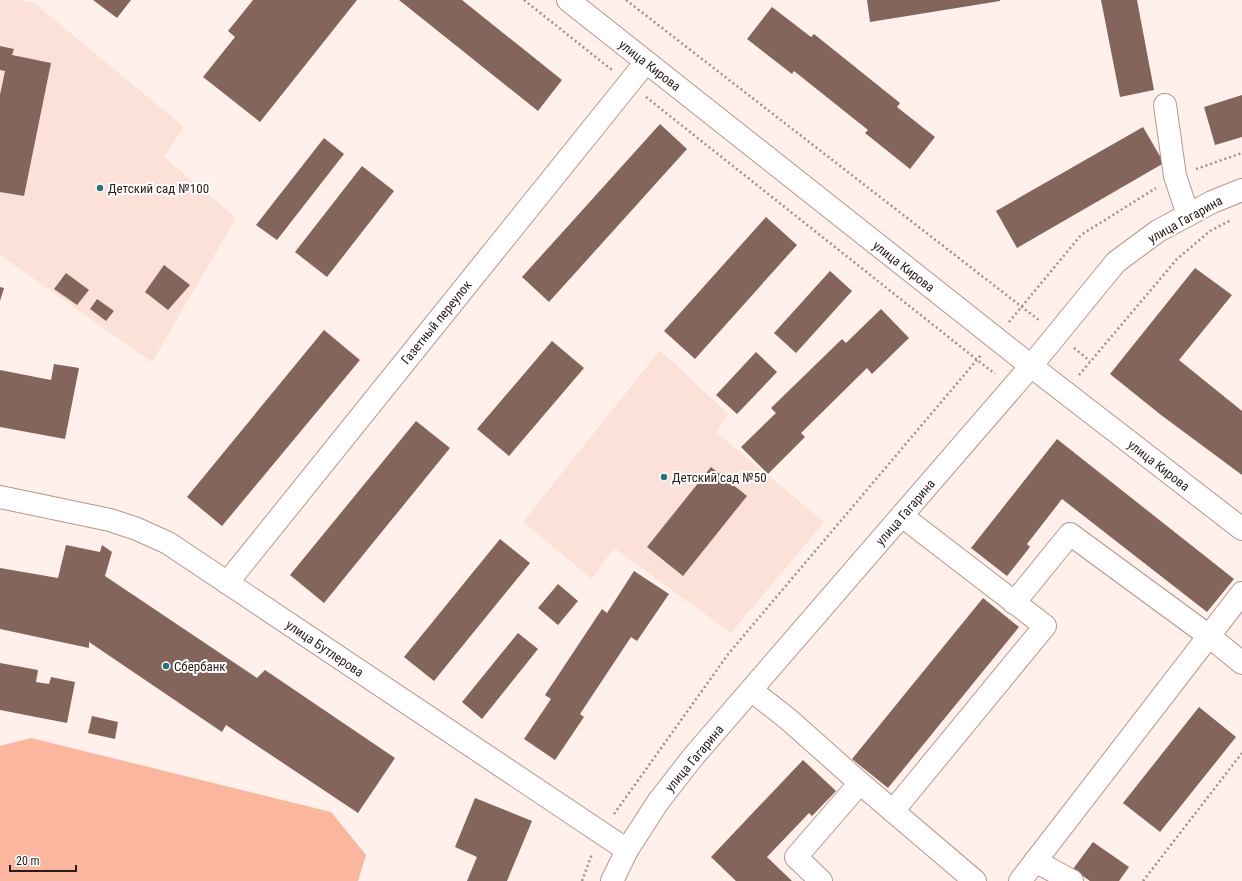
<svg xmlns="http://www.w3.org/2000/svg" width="1242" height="881" viewBox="0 0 1242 881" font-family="'Roboto Condensed',sans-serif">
	<rect width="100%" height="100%" fill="#fff0eb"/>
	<g fill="#fbe1d8">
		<path d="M0 0H18L34 3 184 127 164 157 236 218 152 362 0 255Z"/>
		<path d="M660 350 728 414 716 432 824 522 731 633 614 548 592 579 523 522Z"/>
	</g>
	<path fill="#fbb69f" d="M31 738 331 812 366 855 358 881H0V746Z"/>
	<g fill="#83655b">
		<path d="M93 0H131L117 18Z"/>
		<path d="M253 0H357L260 122 203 77 235 37 228 31Z"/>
		<path d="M399 0H462L562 80 538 111Z"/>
		<path d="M867 0H1000V1L870 22Z"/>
		<path d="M1101 0H1137L1154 90 1120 97Z"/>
		<path d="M772 7 811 37 814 34 900 103 897 107 935 137 910 169 865 133 868 130 794 71 792 74 747 39Z"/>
		<path d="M0 46 14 49 12 55 51 63 24 196 0 192V95L5 71 0 70Z"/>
		<path d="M1242 95V137L1215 145 1204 107Z"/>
		<path d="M660 124 687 149 549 302 522 277Z"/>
		<path d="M1143 127 1164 163 1017 248 996 211Z"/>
		<path d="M324 138 344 154 277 240 256 225Z"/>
		<path d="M362 166 394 191 327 277 295 252Z"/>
		<path d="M766 217 797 245 695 359 664 331Z"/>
		<path d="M164 265 190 285 168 310 145 292Z"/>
		<path d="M1195 268 1232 295 1179 360 1242 411V475L1161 415 1110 374Z"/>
		<path d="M830 271 852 291 796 353 774 333Z"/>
		<path d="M66 273 89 290 77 305 54 289Z"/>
		<path d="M0 287 4 288 0 301Z"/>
		<path d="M97 299 114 311 106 321 90 309Z"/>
		<path d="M881 309 909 338 872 374 867 368 801 433 805 437 768 474 741 447 776 413 771 408 842 339 846 343Z"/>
		<path d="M324 330 360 360 222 526 187 497Z"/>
		<path d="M552 341 584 368 509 456 477 429Z"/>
		<path d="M756 352 777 372 737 414 716 395Z"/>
		<path d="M54 364 79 368 65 439 0 427V370L51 380Z"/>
		<path d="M416 421 450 448 324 603 290 575Z"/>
		<path d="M1057 439 1234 579 1207 612 1062 499 1027 544 1030 547 1007 576 971 548Z"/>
		<path d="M711 467 747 496 683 576 647 547Z"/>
		<path d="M500 539 530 563 434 681 404 657Z"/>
		<path d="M66 545 100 552 102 545 112 552 105 576 257 678 265 670 395 758 358 813 226 725 222 732 89 642V648L0 629V568L58 578Z"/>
		<path d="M634 571 669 594 637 641 631 637 580 714 584 717 555 760 524 739 551 699 545 695 602 609 607 613Z"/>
		<path d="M558 584 578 601 558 625 538 608Z"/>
		<path d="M983 598 1019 627 888 788 852 759Z"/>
		<path d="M518 633 538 649 482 719 462 702Z"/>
		<path d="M0 663 38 670 36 682 49 684 51 677 75 682 67 723 0 710Z"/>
		<path d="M1199 707 1236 737 1160 832 1123 803Z"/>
		<path d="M92 716 118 722 115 739 88 733Z"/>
		<path d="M803 760 836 791 812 816 809 813 767 857 792 881H736L711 857Z"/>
		<path d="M475 798 532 821 507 881H467L477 857 455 847Z"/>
		<path d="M1093 842 1129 867 1119 881H1090L1073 869Z"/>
	</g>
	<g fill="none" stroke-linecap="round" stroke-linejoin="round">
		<g stroke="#b7968c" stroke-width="24">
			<g id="minor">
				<path d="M568 0 1031 366 1242 529"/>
				<path d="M1165 105 1175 176 1188 215"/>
				<path d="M0 497 110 520 137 529 168 543 627 850"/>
				<path d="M227 583 646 62"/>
				<path d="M1014 603 1070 534 1209 636 1242 663"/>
				<path d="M751 690 788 719 860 783 975 881"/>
				<path d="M893 811 1045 626 902 516"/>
				<path d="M1035 861 1072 881"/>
				<path d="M612 881 627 850 658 802 693 757 1031 366 1116 262 1158 231 1212 202 1242 190"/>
				<path d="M821 881 796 857 860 783"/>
				<path d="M1020 881 1242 593"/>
			</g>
		</g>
		<g stroke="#9e908b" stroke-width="2.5" stroke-dasharray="2 3" stroke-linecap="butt">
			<path d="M524 0 612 70"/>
			<path d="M626 0 1040 321"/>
			<path d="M646 97 995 374"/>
			<path d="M1196 169 1242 153"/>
			<path d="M1009 322 1081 235 1156 188"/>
			<path d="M1074 348 1090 361"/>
			<path d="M1079 375 1177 259 1210 231 1231 220"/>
			<path d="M614 814 729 653 981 355"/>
			<path d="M582 881 592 854"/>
			<path d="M1143 881 1242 753"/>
		</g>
		<use href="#minor" stroke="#fff" stroke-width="22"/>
	</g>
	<g fill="#2a737c" stroke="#fff" stroke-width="1.5">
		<circle cx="100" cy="188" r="4"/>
		<circle cx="664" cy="477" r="4"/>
		<circle cx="166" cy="666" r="4"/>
	</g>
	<g text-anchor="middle" stroke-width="4" stroke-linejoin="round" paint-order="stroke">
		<g font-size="13" fill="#291c18" stroke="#fff">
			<text transform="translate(650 65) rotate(38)" y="5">улица Кирова</text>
			<text transform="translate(1185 219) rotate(-29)" y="5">улица Гагарина</text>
			<text transform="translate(904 266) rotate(38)" y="5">улица Кирова</text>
			<text transform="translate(436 322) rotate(-51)" y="5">Газетный переулок</text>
			<text transform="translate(1159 465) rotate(38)" y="5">улица Кирова</text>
			<text transform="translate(905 512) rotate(-49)" y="5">улица Гагарина</text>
			<text transform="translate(325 648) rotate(34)" y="5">улица Бутлерова</text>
			<text transform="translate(694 758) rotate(-50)" y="5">улица Гагарина</text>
		</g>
		<g font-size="13" fill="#291c18" stroke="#fff" text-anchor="start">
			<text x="108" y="193">Детский сад №100</text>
			<text x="672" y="482">Детский сад №50</text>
			<text x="174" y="671">Сбербанк</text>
		</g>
	</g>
	<path d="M10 865v6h66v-6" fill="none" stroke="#291c18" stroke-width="2"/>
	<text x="16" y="865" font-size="12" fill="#291c18" stroke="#ffffff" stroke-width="3" paint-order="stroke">20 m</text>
</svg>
